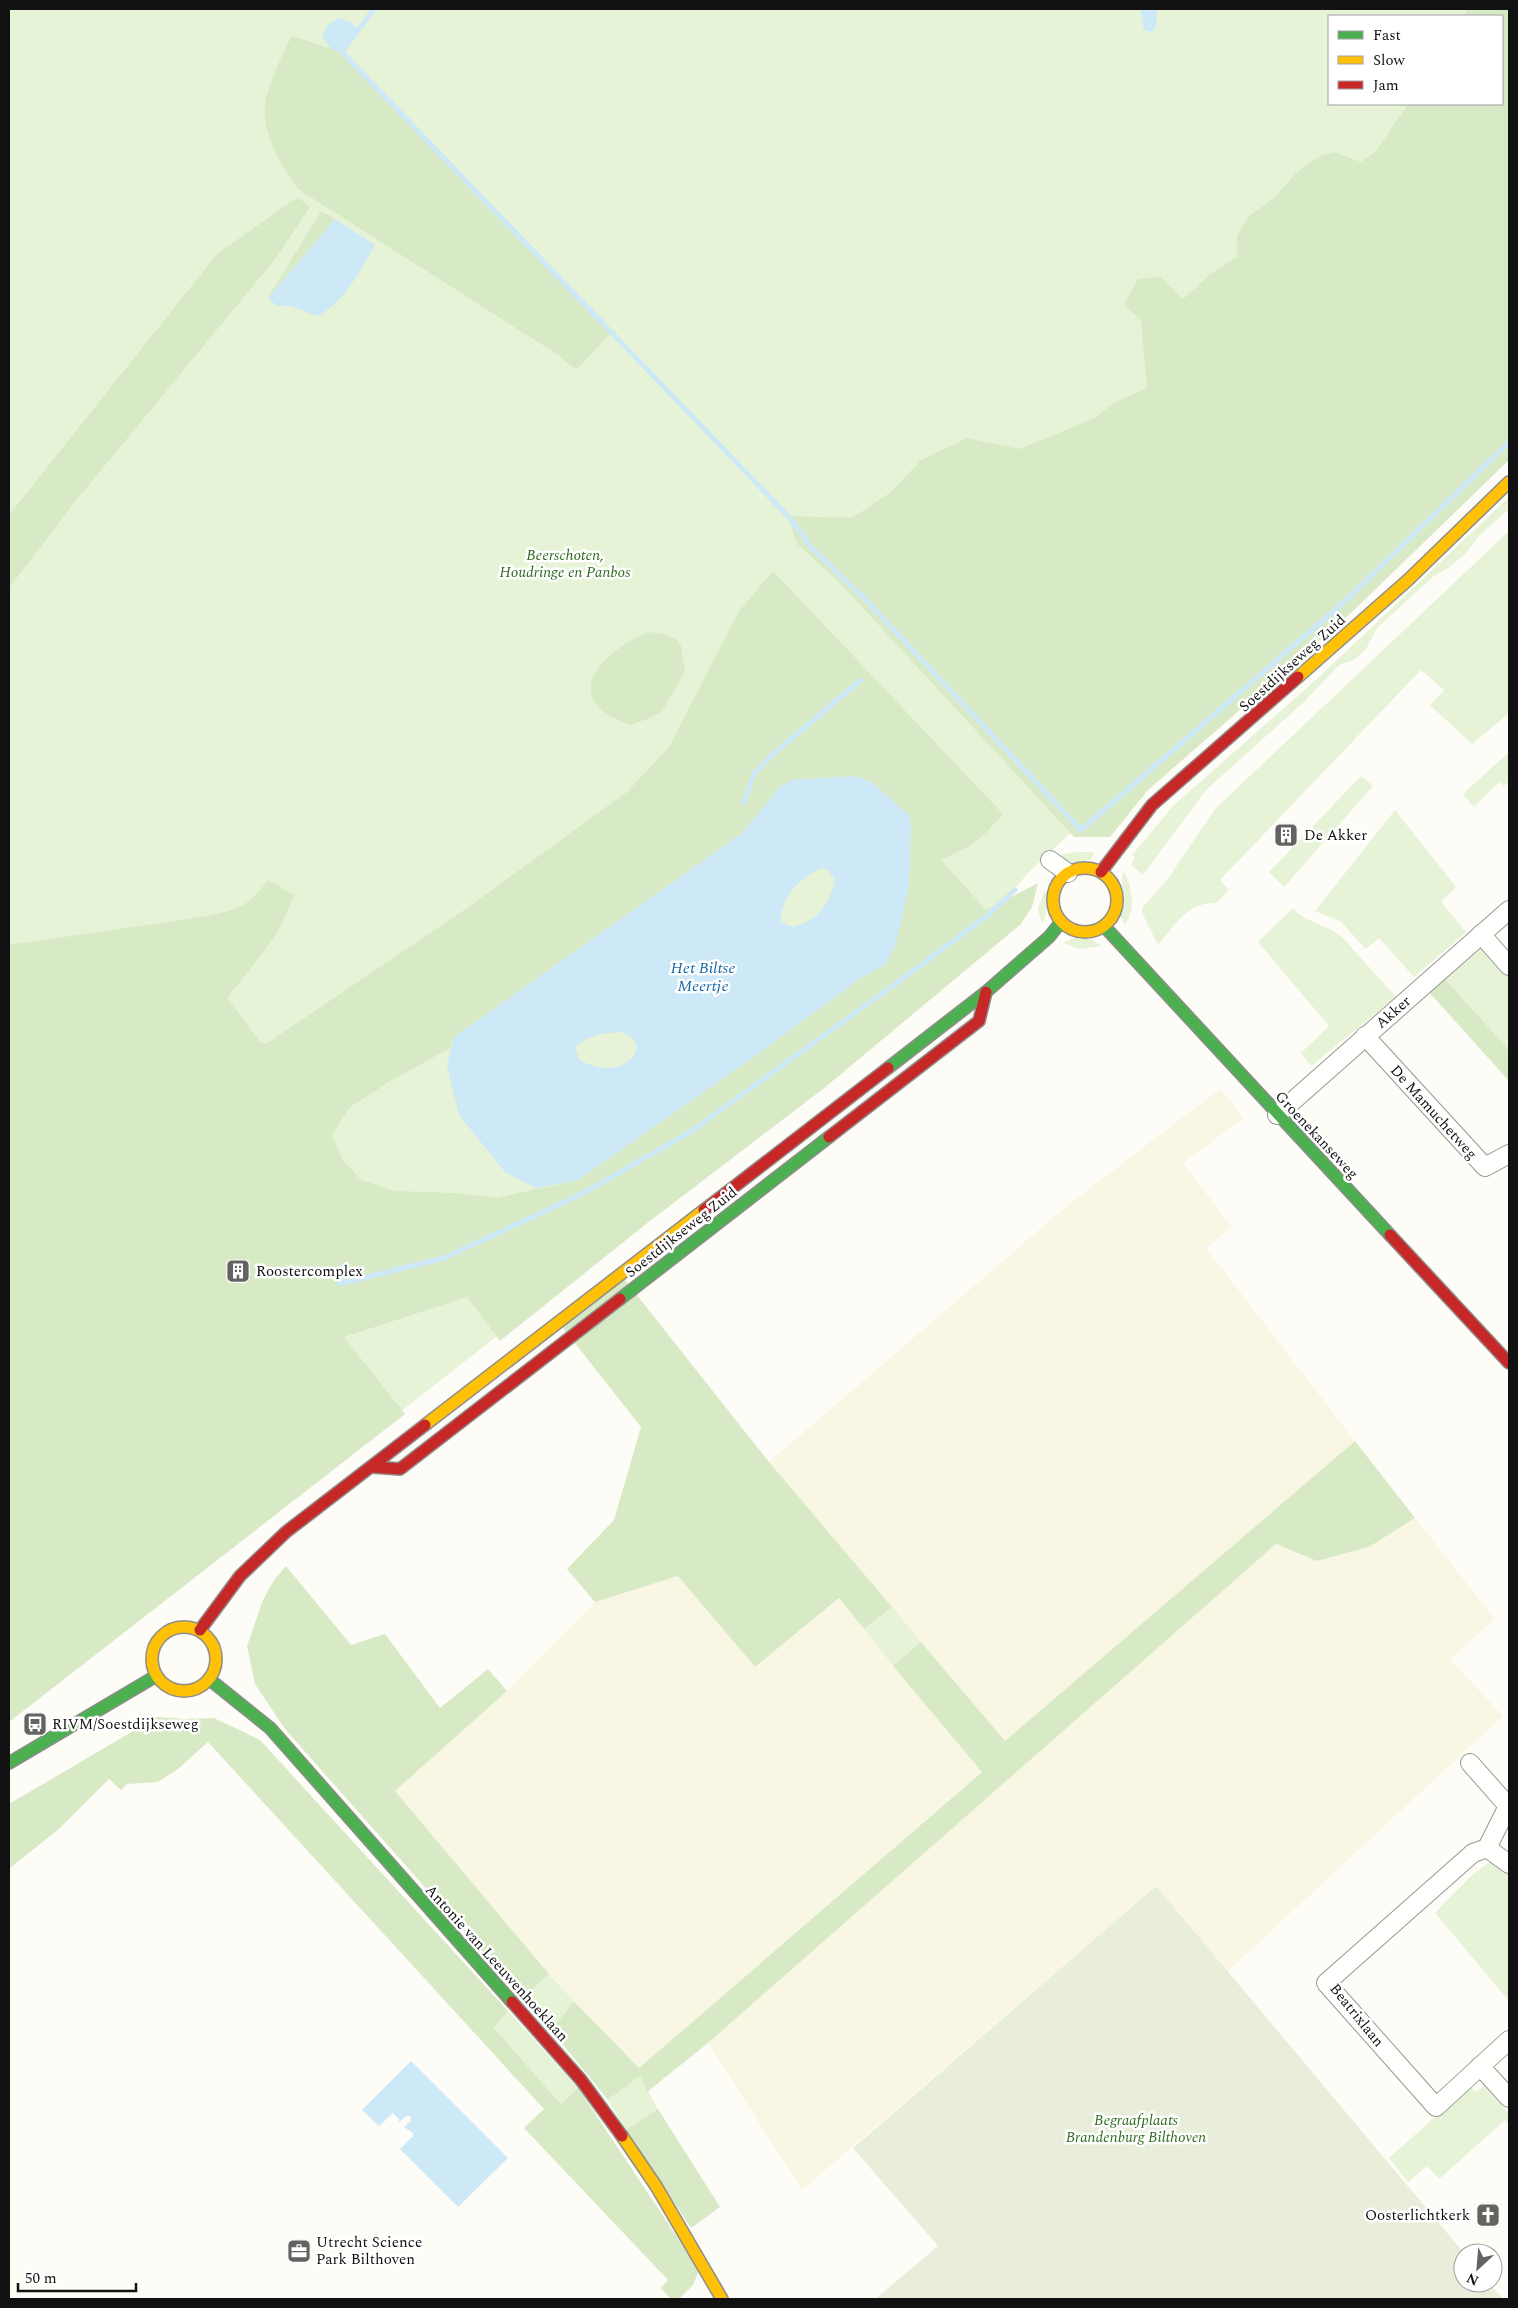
<svg xmlns="http://www.w3.org/2000/svg" width="1518" height="2308" viewBox="0 0 1518 2308" font-family="Spectral,serif">
	<rect width="100%" height="100%" fill="#fdfcf7"/>
	<g fill="#f9f7e4">
		<path d="M1220 1089 1244 1118 1183 1163 1232 1227 1206 1248 1355 1441 1005 1741 769 1462 1068 1205Z"/>
		<path d="M1415 1518 1495 1619 1450 1659 1503 1716 1227 1972 1156 1886 802 2190 708 2043 1276 1544 1317 1561 1369 1547Z"/>
		<path d="M678 1576 755 1667 840 1598 893 1666 982 1771 639 2068 549 1974 395 1791 507 1691 595 1602Z"/>
	</g>
	<g fill="#e7f3d7" fill-rule="evenodd">
		<path d="M9 9H1509V432L1170 739 1026 875 929 998 9 1718ZM1329 16H1502V104H1329Z"/>
		<path d="M1509 497V509L1479 536 1465 554 1451 566 1434 576 1377 628 1366 649 1354 660 1339 665 1304 702 1206 790 1143 875 1131 865 1135 858 1132 855 1173 806 1318 678Z"/>
		<path d="M1509 531V713L1472 744 1430 705 1444 690 1421 670 1220 880 1229 890 1216 903C1187 902 1175 925 1158 945L1142 913 1143 907 1167 880 1215 809Z"/>
		<path d="M1509 752V781L1504 786 1499 782 1474 807 1463 794Z"/>
		<path d="M1361 776 1373 786 1284 887 1269 872Z"/>
		<path d="M1395 810 1456 887 1441 902 1466 932 1414 977 1379 938 1366 949 1341 922 1315 911Z"/>
		<path d="M1077 852H1094L1091 859 1064 865 1054 858 1059 855Z"/>
		<path d="M1123 871C1133 887 1136 909 1125 925L1120 916Z"/>
		<path d="M1044 892 1047 893 1046 914 1042 924 1038 909Z"/>
		<path d="M1293 908C1305 923 1327 924 1342 937L1396 997 1311 1066 1301 1053 1329 1026 1258 942Z"/>
		<path d="M1074 938 1090 939 1101 946 1080 949 1063 943Z"/>
		<path d="M1483 943 1509 974V1050L1444 978Z"/>
		<path d="M892 1607 921 1642 893 1666 864 1629Z"/>
		<path d="M1491 1861 1509 1870V2001L1435 1913 1470 1877Z"/>
		<path d="M549 1974 574 2001 551 2030 523 1998Z"/>
		<path d="M508 2011 578 2088 561 2104 494 2028Z"/>
		<path d="M640 2076 658 2109 626 2130 608 2100Z"/>
		<path d="M1470 2086 1476 2092 1484 2086 1509 2114V2124L1505 2120 1439 2179 1427 2166 1408 2182 1389 2158Z"/>
	</g>
	<g fill="#d8eac5" fill-rule="evenodd">
		<path d="M1467 9H1509V460L1350 614 1148 790 1110 837H1074L840 583 797 544 788 516 852 518 891 492 921 460 967 438 1019 449 1095 418 1112 404 1147 388 1141 320 1124 305 1138 279 1160 277 1183 299 1212 273 1237 257V236L1248 217 1274 198 1295 174 1320 156 1334 152 1361 162 1376 151 1408 104H1502V16H1464Z"/>
		<path d="M292 36 342 52 612 332 576 370 558 355 298 189C281 166 262 135 265 104 267 88 283 51 292 36Z"/>
		<path d="M295 199H300L310 207 276 258 74 503 9 588V515L217 254Z"/>
		<path d="M321 211 335 219 268 298Z"/>
		<path d="M773 571 1003 814 986 833 968 847 941 860 986 910 1038 883 1032 907 1021 924 823 1089 646 1224 500 1341 467 1297 344 1337 405 1414 9 1722V945L208 916C241 909 247 907 268 880L294 895 280 928 266 949 227 998 261 1043 266 1044 467 908 627 792 669 747 739 611ZM854 776 871 782 909 815 911 827 909 887 886 964 861 978 748 1061 578 1180 496 1198 458 1193 395 1191 361 1180 342 1159 332 1135 350 1107 392 1080 450 1048 454 1037 741 834 792 780Z"/>
		<path d="M649 632 663 634 678 640 681 646 685 671 675 689 662 711 650 718 630 725C618 720 600 713 594 701 578 670 626 641 649 632Z"/>
		<path d="M1444 978 1509 1050V1081L1429 992Z"/>
		<path d="M621 1275 769 1462 892 1607 864 1629 839 1598 755 1667 678 1576 595 1602 567 1569 614 1520 641 1427 559 1323Z"/>
		<path d="M1355 1441 1415 1518 1369 1547 1317 1561 1276 1544 708 2043 647 2092 640 2076 608 2100 551 2030 574 2001 639 2068 982 1772 893 1666 921 1642 1005 1741Z"/>
		<path d="M286 1566 351 1645 385 1634 440 1708 488 1669 507 1691 395 1791 549 1974 523 1998 285 1729 255 1684 247 1646 263 1600 274 1580Z"/>
		<path d="M157 1717 185 1719 214 1718 260 1740 508 2011 494 2028 561 2104 578 2088 699 2270 693 2285 679 2299H671L661 2288 668 2280 524 2128 544 2109 208 1742 178 1769 158 1782 127 1784 121 1790 109 1779 60 1828 9 1869V1804Z"/>
		<path d="M658 2109 720 2207 691 2228 626 2130Z"/>
	</g>
	<path fill="#e9eedb" d="M1156 1886 1464 2253 1463 2283H1489L1503 2299H875L938 2246 853 2148Z"/>
	<g fill="#cde8f7" fill-rule="evenodd">
		<path d="M1140 9H1157L1156 27 1152 32 1144 30Z"/>
		<path d="M339 18 351 22 358 30 342 52 332 50 322 37 327 25Z"/>
		<path d="M335 219 375 245C361 269 344 304 317 316L291 306H277L268 298Z"/>
		<path d="M854 776 871 782 909 815 911 827 909 887 896 943 886 964 861 978 748 1061 578 1180 536 1188 505 1172 459 1115 447 1066 454 1037 741 834 781 786 792 780ZM822 868 828 870 835 880C829 905 818 920 793 927L781 922C780 897 801 876 822 868ZM620 1032C660 1043 620 1087 579 1059L575 1047C588 1035 603 1033 620 1032Z"/>
		<path d="M411 2061 508 2158 458 2207 400 2149 413 2136V2133L404 2127 411 2121 410 2116H406L399 2122V2119L393 2113 379 2126 362 2110Z"/>
	</g>
	<g fill="none" stroke-linecap="round" stroke-linejoin="round">
		<g stroke="#cde8f7" stroke-width="5">
			<path d="M374 9 342 52 788 516 812 548 865 599 1081 830 1344 602 1509 442"/>
			<path d="M744 803 754 774 772 755 861 680"/>
			<path d="M339 1284 444 1258 582 1194 690 1132 898 982 988 915 1015 890"/>
		</g>
		<g stroke="#979795" stroke-width="20">
			<g id="street">
				<path d="M1050 860 1068 873"/>
				<path d="M1481 934 1509 966"/>
				<path d="M1365 1036 1485 1167 1509 1154"/>
				<path d="M1277 1115 1509 910"/>
				<path d="M1470 1763 1508 1806 1487 1848 1473 1853 1326 1983 1436 2107 1509 2040"/>
				<path d="M1487 1848 1509 1864"/>
				<path d="M1480 2066 1509 2098"/>
			</g>
		</g>
		<g stroke="#8e8d8b" stroke-width="14">
			<g id="fast">
				<path d="M1104 926 1390 1235"/>
				<path d="M888 1068 986 992 1049 937 1061 922"/>
				<path d="M620 1299 829 1137"/>
				<path d="M209 1679 270 1728 512 2002"/>
				<path d="M9 1763 156 1676"/>
			</g>
		</g>
		<g stroke="#8e8d8b" stroke-width="14">
			<g id="slow">
				<path d="M1298 677 1408 580 1509 482"/>
				<circle cx="1085" cy="900" r="32"/>
				<path d="M425 1425 704 1210"/>
				<circle cx="184" cy="1659" r="32"/>
				<path d="M622 2136 656 2186 722 2299"/>
			</g>
		</g>
		<g stroke="#8e8d8b" stroke-width="14">
			<g id="jam">
				<path d="M1101 872 1152 805 1298 677"/>
				<path d="M829 1137 979 1021 986 992"/>
				<path d="M704 1210 888 1068"/>
				<path d="M1390 1235 1509 1363"/>
				<path d="M373 1467 400 1469 620 1299"/>
				<path d="M200 1630 240 1576 286 1532 425 1425"/>
				<path d="M512 2002 581 2080 622 2136"/>
			</g>
		</g>
		<use href="#street" stroke="#fffffe" stroke-width="18"/>
		<use href="#fast" stroke="#4caf50" stroke-width="11"/>
		<use href="#slow" stroke="#ffc107" stroke-width="11"/>
		<use href="#jam" stroke="#c62828" stroke-width="11"/>
	</g>
	<defs>
		<g id="building-square" transform="scale(1.25)"><rect x="-9" y="-9" width="18" height="18" rx="4" fill="#646362" stroke="#fff"/><path d="M-4-6H4V6H1V3H-1V6H-4ZM-2.5-4.3h1.7v1.8h-1.7ZM.8-4.3h1.7v1.8H.8ZM-2.5-1h1.7V.8h-1.7ZM.8-1h1.7V.8H.8Z" fill="#fff"/></g>
		<g id="bus-square" transform="scale(1.25)"><rect x="-9" y="-9" width="18" height="18" rx="4" fill="#646362" stroke="#fff"/><path d="M-5-6H5V4H4V6H2V4H-2V6H-4V4H-5ZM-3.5-4V0h7V-4ZM-3.5 1.2v1.5H-2V1.2ZM2 1.2v1.5H3.5V1.2Z" fill="#fff"/></g>
		<g id="church-square" transform="scale(1.25)"><rect x="-9" y="-9" width="18" height="18" rx="4" fill="#646362" stroke="#fff"/><path d="M-1.2-6h2.4v3.5h3.3v2.4h-3.3V6h-2.4V-.1h-3.3v-2.4h3.3Z" fill="#fff"/></g>
		<g id="office-square" transform="scale(1.25)"><rect x="-9" y="-9" width="18" height="18" rx="4" fill="#646362" stroke="#fff"/><path d="M-6-3h4V-5.5h4V-3h4V5H-6ZM-1-4.5V-3h2v-1.5ZM-6 0V1H6V0Z" fill="#fff"/></g>
	</defs>
	<g fill-rule="evenodd">
		<use href="#building-square" x="1286" y="835"/>
		<use href="#building-square" x="238" y="1271"/>
		<use href="#bus-square" x="35" y="1724"/>
		<use href="#church-square" x="1488" y="2215"/>
		<use href="#office-square" x="299" y="2251"/>
	</g>
	<g text-anchor="middle" stroke-width="5" stroke-linejoin="round" paint-order="stroke">
		<g font-size="15" font-style="italic" fill="#2f6b1f" stroke="#fff">
			<text x="565" y="560">Beerschoten,<tspan x="565" dy="17">Houdringe en Panbos</tspan></text>
			<text x="1136" y="2125">Begraafplaats<tspan x="1136" dy="17">Brandenburg Bilthoven</tspan></text>
		</g>
		<g font-size="15" fill="#111" stroke="#fff">
			<text transform="translate(1292 663) rotate(-42)" y="5">Soestdijkseweg Zuid</text>
			<text transform="translate(1393 1012) rotate(-41)" y="5">Akker</text>
			<text transform="translate(1434 1112) rotate(48)" y="5">De Mamuchetweg</text>
			<text transform="translate(1317 1135) rotate(47)" y="5">Groenekanseweg</text>
			<text transform="translate(681 1232) rotate(-38)" y="5">Soestdijkseweg Zuid</text>
			<text transform="translate(497 1963) rotate(48)" y="5">Antonie van Leeuwenhoeklaan</text>
			<text transform="translate(1357 2015) rotate(51)" y="5">Beatrixlaan</text>
		</g>
		<g font-size="15" fill="#111" stroke="#fff" text-anchor="start">
			<text x="1304" y="840">De Akker</text>
			<text x="256" y="1276">Roostercomplex</text>
			<text x="52" y="1729">RIVM/Soestdijkseweg</text>
			<text x="1470" y="2220" text-anchor="end">Oosterlichtkerk</text>
			<text x="316" y="2247">Utrecht Science<tspan x="316" dy="17">Park Bilthoven</tspan></text>
		</g>
		<g font-size="16" font-style="italic" fill="#1768a6" stroke="#fff">
			<text x="703" y="973">Het Biltse<tspan x="703" dy="18">Meertje</tspan></text>
		</g>
	</g>
	<rect width="1518" height="2308" fill="none" stroke="#111111" stroke-width="20"/>
	<rect x="1328" y="15" width="175" height="90" fill="#ffffff" stroke="#a0a0a0"/>
	<rect x="1338" y="31" width="25" height="8" fill="#4caf50" stroke="#a0a0a0"/>
	<text x="1373" y="40" font-size="15" fill="#111111">Fast</text>
	<rect x="1338" y="56" width="25" height="8" fill="#ffc107" stroke="#a0a0a0"/>
	<text x="1373" y="65" font-size="15" fill="#111111">Slow</text>
	<rect x="1338" y="81" width="25" height="8" fill="#c62828" stroke="#a0a0a0"/>
	<text x="1373" y="90" font-size="15" fill="#111111">Jam</text>
	<g transform="translate(1478 2268) rotate(206)"><circle r="24" fill="#ffffff" stroke="#a0a0a0"/>
	<path d="M0-4L9 19L0 12L-9 19Z" fill="#646362"/>
	<text y="-8" font-size="14" font-weight="bold" text-anchor="middle" fill="#111111">N</text>
	</g>
	<path d="M18 2283v8h118v-8" fill="none" stroke="#111111" stroke-width="2.5"/>
	<text x="25" y="2283" font-size="15" fill="#111111" stroke="#ffffff" stroke-width="4" paint-order="stroke">50 m</text>
</svg>
